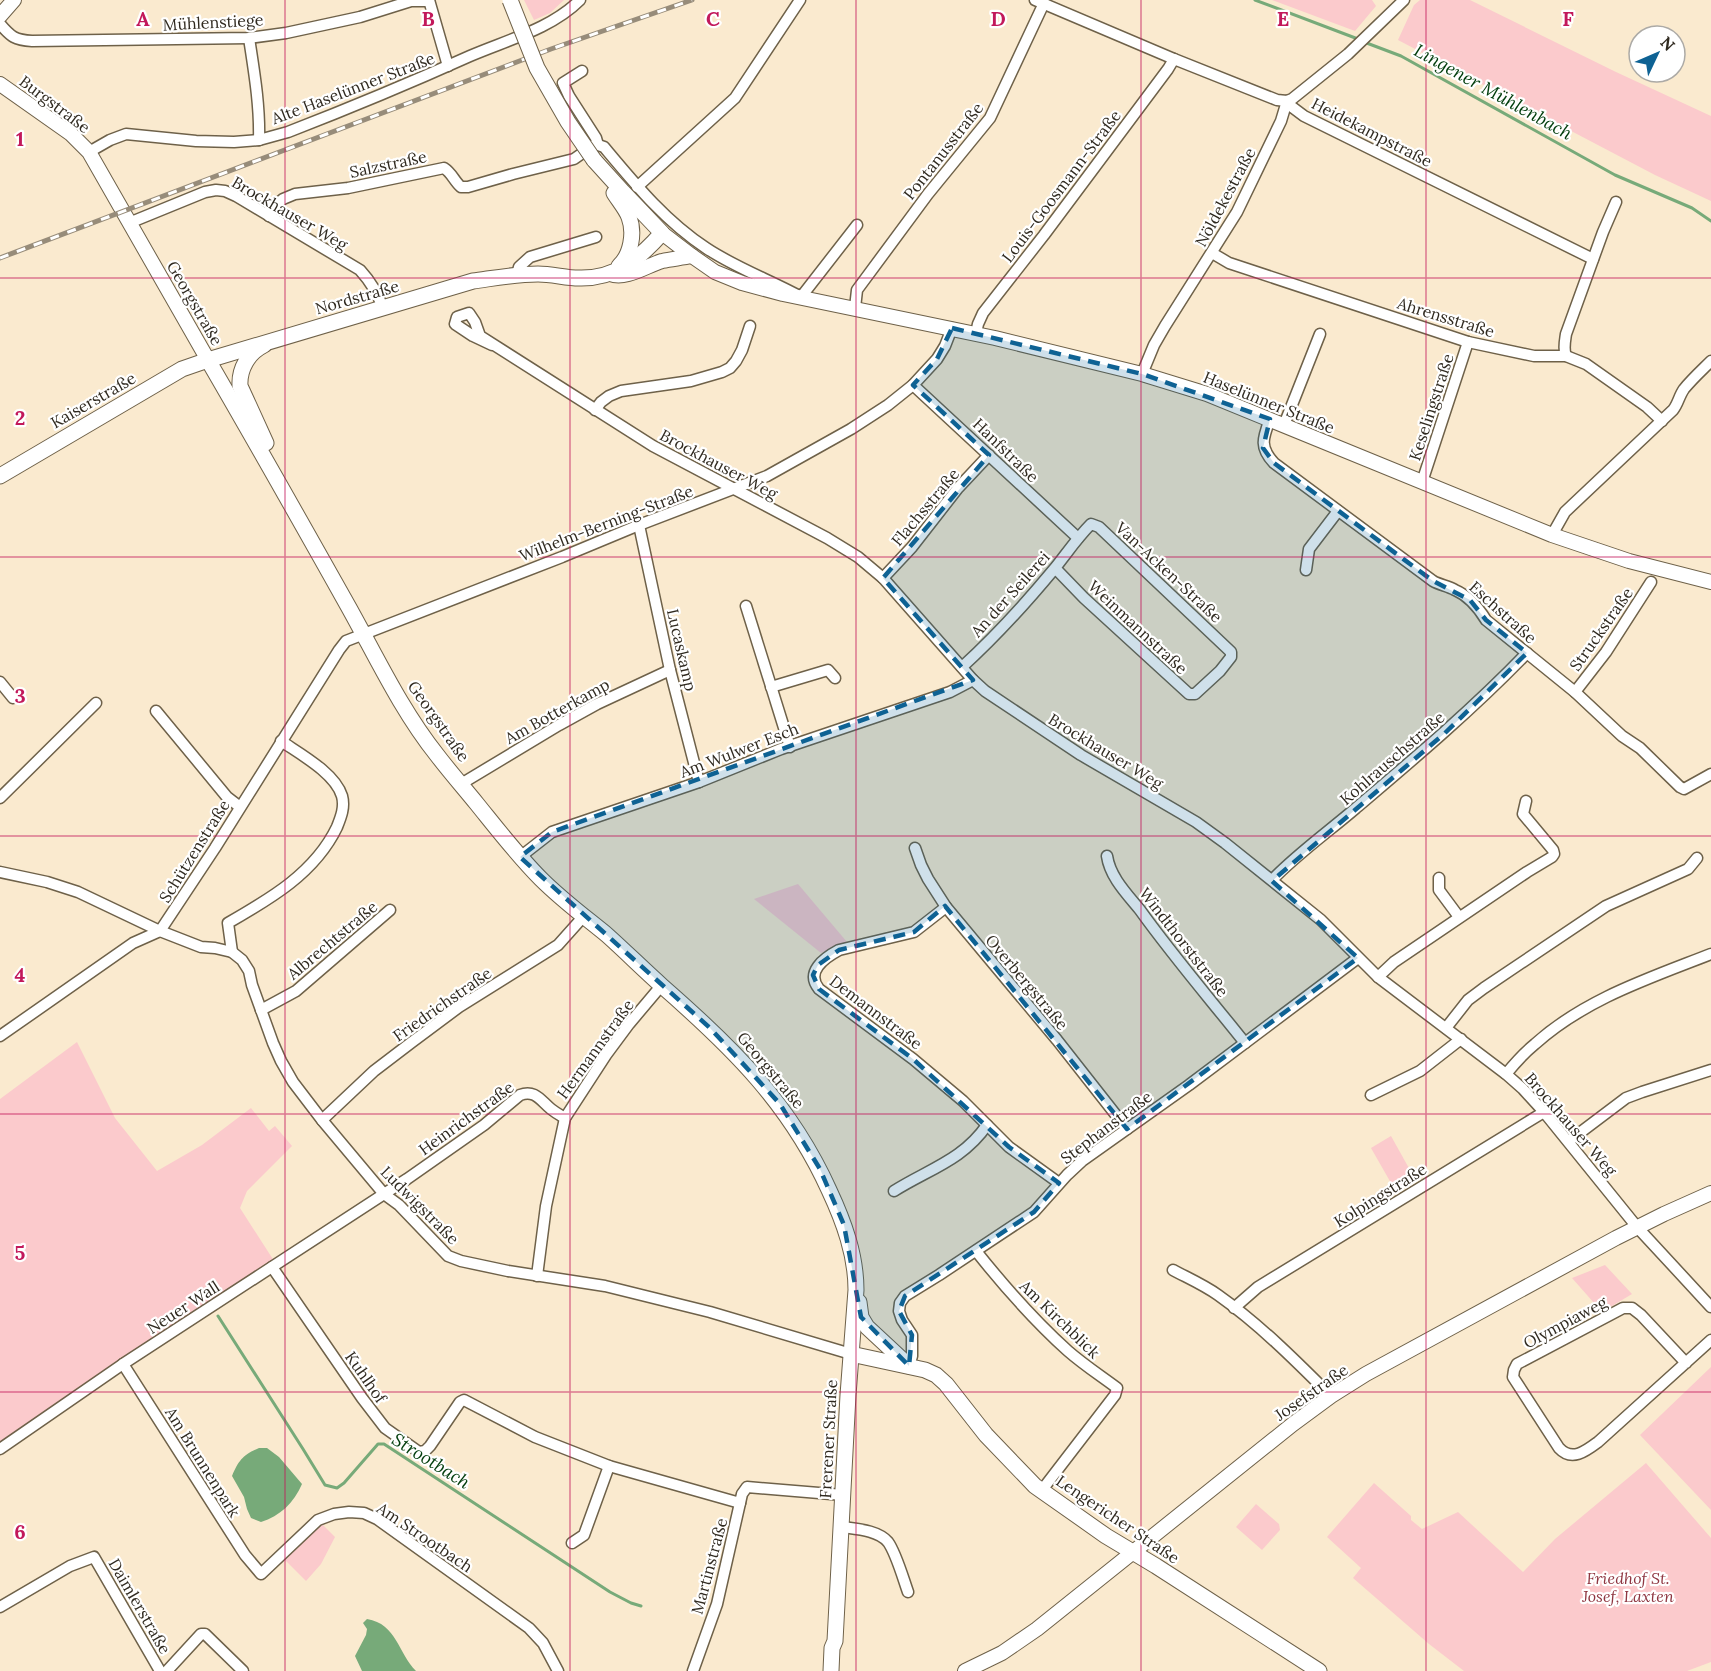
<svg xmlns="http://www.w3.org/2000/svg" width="1711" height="1671" viewBox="0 0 1711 1671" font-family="Lora,serif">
	<rect width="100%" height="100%" fill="#faeacf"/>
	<g fill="#fbcacc">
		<path d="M524 0H564L550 13 534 20Z"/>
		<path d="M1272 0H1372L1376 6 1355 31Z"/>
		<path d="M1420 0H1470L1616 72 1711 116V201L1655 175 1398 40 1414 5Z"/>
		<path d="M798 884 847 942 821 953 754 899Z"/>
		<path d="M77 1042 115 1118 157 1171 202 1145 251 1108 269 1131 275 1126 292 1146 247 1191 240 1208 276 1264 0 1445V1099Z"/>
		<path d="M1391 1136 1415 1179 1395 1190 1371 1148Z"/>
		<path d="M1605 1265 1632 1294 1602 1312 1572 1278Z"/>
		<path d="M1711 1367V1510L1640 1435Z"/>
		<path d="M1646 1463 1711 1538V1662L1687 1671H1464L1429 1644 1353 1578 1361 1568 1327 1537 1374 1483 1411 1516V1520L1422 1529 1458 1512 1523 1572 1555 1539Z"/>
		<path d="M1256 1504 1279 1524 1280 1530 1262 1550 1236 1527Z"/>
		<path d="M322 1524 335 1537 321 1564 306 1581 285 1560Z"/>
	</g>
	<g fill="#77aa79">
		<path d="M259 1448H267L279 1457 302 1484C294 1503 280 1516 261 1522L251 1518 247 1509 244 1497 232 1476C239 1460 243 1455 259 1448Z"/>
		<path d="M367 1619C397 1624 398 1653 416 1671H362L355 1656 366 1635 367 1629 363 1623Z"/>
	</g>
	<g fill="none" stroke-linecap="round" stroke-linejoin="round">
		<g stroke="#77aa79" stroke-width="3">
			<path d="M1255 0 1358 39"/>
			<path d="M1364 42 1401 56 1615 175 1692 208 1711 221"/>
			<path d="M218 1316 303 1449 325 1485 337 1488 344 1483 378 1444H384L610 1592 631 1603 641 1606"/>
		</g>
		<g stroke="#6e6149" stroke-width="13">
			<g id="minor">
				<path d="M429 0 448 66"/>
				<path d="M1035 0 1174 59 1277 100 1287 101 1292 107 1304 116 1593 259"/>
				<path d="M0 24C11 37 15 40 32 41L249 38 286 33 360 17 411 1H429"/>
				<path d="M249 38C254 71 260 105 259 140"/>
				<path d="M582 71 563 83 569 96 596 138 598 145"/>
				<path d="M89 152 110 140 126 134 196 141 234 142 259 140 288 132C350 108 410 83 470 56 507 40 551 29 580 0"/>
				<path d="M637 187 735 98 800 0"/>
				<path d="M269 216 277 204 283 199 295 194 348 188 444 168C452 173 454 181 461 187H468L513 174 574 159 594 145H598L604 147C635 184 665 221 706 248 736 268 770 280 801 297L857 225"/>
				<path d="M129 223 205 192 216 190 225 191 236 196 360 270C371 282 378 293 383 309"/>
				<path d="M1212 253 1229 263 1468 342 1534 356H1566L1586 364 1647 407 1662 421"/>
				<path d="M517 275 519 267 530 257 596 237"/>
				<path d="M855 308 857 290 928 194 990 118 1044 3"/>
				<path d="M976 333 978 324 983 313 1044 235 1168 69 1174 59"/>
				<path d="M492 345 473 336 455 324 457 317 469 313 475 322 480 336 653 446 827 538 858 557 883 578 973 680 985 691 1081 755 1196 822 1225 843 1321 920 1378 977 1506 1074 1523 1089 1544 1112 1637 1227 1711 1307"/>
				<path d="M1566 356C1563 349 1565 341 1566 334L1603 232 1616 202"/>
				<path d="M1142 374 1154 345 1165 326 1237 212 1281 121 1287 101 1292 99 1348 54 1404 0"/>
				<path d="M913 385 1078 538"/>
				<path d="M595 410 601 402 609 396 621 391 691 381 722 372 730 368 736 361 742 350 750 326"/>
				<path d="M1270 419C1263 438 1259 447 1274 463L1433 581C1440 585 1448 586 1455 590 1469 596 1478 607 1486 620L1575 692 1622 736 1640 748 1680 787 1684 789 1711 774"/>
				<path d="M1284 425 1320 334"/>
				<path d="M1422 482 1468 342"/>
				<path d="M639 525 670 670 699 782"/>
				<path d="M1552 535 1565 512 1673 410C1678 404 1679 396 1684 389 1692 379 1702 370 1711 361"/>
				<path d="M1306 570 1309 549 1338 511"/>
				<path d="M883 578 912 547 958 488 989 455"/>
				<path d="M746 606 790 747"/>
				<path d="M962 667C995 637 1026 603 1055 568 1067 553 1077 538 1091 524L1099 527 1231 652V657L1220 671 1195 694H1189L1084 598 1055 568"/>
				<path d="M0 682 13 698"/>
				<path d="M771 687 828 670 835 678"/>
				<path d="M1575 692 1606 652 1651 582"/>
				<path d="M156 711 227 797 240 807"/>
				<path d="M461 784 559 725 597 704 670 670"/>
				<path d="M0 798 96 703"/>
				<path d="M915 848 921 865 928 879 946 907 1057 1040 1127 1129"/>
				<path d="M1107 856C1110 877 1127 894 1140 910 1173 956 1210 999 1245 1043"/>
				<path d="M520 857 552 832 699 782 781 749 950 692 973 680"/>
				<path d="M0 872 47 882 78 892 160 931 201 947 215 948 232 952 242 960 249 971 252 985 273 1043 281 1061 293 1082 322 1120 384 1194 399 1205 448 1256 461 1261 508 1271 605 1286 710 1312 851 1354"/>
				<path d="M1439 878V890L1459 917"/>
				<path d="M1272 880C1297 854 1328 832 1356 808 1415 758 1473 709 1527 653"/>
				<path d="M946 907 914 932 839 950C824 958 805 972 819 989L913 1059 963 1101 1009 1147 1059 1183"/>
				<path d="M232 952 228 923C270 899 315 873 337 827 341 817 345 807 342 796 335 773 300 754 281 741"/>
				<path d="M1378 977 1394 962 1527 872 1552 857 1554 854 1553 850 1523 814 1526 801"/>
				<path d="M261 1010 296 991 390 910"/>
				<path d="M1446 1028 1468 1000 1484 988 1606 906 1688 869 1697 858"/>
				<path d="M0 1036 133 943 160 931 215 848 339 650 346 641 562 557 639 525 767 476 851 429 888 405 913 385 937 359 945 346 952 328"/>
				<path d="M1506 1074C1515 1063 1524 1053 1535 1044 1585 999 1650 978 1711 954"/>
				<path d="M1371 1095 1420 1071 1461 1039"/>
				<path d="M322 1120 374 1071 412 1042 459 1007 558 945 583 917"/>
				<path d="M1569 1141 1626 1098 1642 1092 1711 1070"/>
				<path d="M894 1191C929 1169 963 1160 987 1125"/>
				<path d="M976 1251C1003 1285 1036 1322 1068 1351 1084 1365 1101 1376 1117 1388L1115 1395 1042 1490"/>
				<path d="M272 1267 362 1398 385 1428 419 1452 425 1451 430 1446 460 1402 464 1400 535 1437 609 1466 740 1503 742 1494 747 1487 843 1495"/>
				<path d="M1173 1270C1188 1278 1204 1285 1218 1295 1259 1324 1295 1360 1331 1396"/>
				<path d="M537 1276 546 1206 565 1118 606 1055 629 1024 661 986"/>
				<path d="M1234 1308 1258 1287 1544 1112"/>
				<path d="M1686 1363 1641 1315 1632 1308H1623L1517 1364 1514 1370 1513 1377 1559 1448C1572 1462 1586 1451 1598 1442L1711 1340"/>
				<path d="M123 1364 245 1555 261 1574 318 1520 334 1514 349 1512 364 1513 377 1519 529 1628 543 1643 558 1671"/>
				<path d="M909 1366 912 1356V1335L902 1320 899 1311 900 1303 905 1296 939 1275 1034 1212 1067 1175 1082 1161 1189 1085 1358 958"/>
				<path d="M0 1449 123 1364 407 1179 484 1125 520 1095C535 1089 541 1101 551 1109 556 1113 560 1115 565 1118"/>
				<path d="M842 1527C856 1529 878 1530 888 1542 896 1553 903 1578 908 1592"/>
				<path d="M572 1543 584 1535 609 1466"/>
				<path d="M0 1607 70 1566 94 1557 160 1671"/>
				<path d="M167 1671 201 1634H205L243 1671"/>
				<path d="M693 1671 717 1604 740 1503"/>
			</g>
		</g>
		<g stroke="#6e6149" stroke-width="16">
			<g id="tertiary">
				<path d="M0 16 14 0"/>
				<path d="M0 84 71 134 89 152 208 360"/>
				<path d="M662 233 692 256 715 272 742 283 783 294 995 338 1142 374 1207 394 1552 535 1629 561 1711 582"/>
				<path d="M610 274C626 280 646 266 662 261 672 259 682 258 692 256"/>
				<path d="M965 1671 1002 1653 1037 1629 1293 1424 1331 1396 1366 1374 1616 1238 1664 1214 1711 1193"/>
			</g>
		</g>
		<g stroke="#6e6149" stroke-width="17">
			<g id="secondary">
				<path d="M614 193C619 201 626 209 629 217 635 233 631 255 619 266"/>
				<path d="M264 345C248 353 239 369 240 386L266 443"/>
				<path d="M208 360C255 441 302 524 348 606 376 656 401 710 437 755 450 772 464 788 477 804 498 830 518 856 541 879 562 900 585 917 607 935 626 952 644 970 662 986 733 1048 790 1104 829 1190 844 1222 856 1255 856 1290L848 1395 835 1641 832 1648 831 1671"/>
				<path d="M0 476 182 369 208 360 473 281C495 278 516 274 538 274 552 274 566 278 579 278 616 279 639 259 662 233L623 192 594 160"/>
				<path d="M859 1302 861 1317 867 1327 909 1366"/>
				<path d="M851 1354 925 1370 936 1375 946 1384 986 1435 1035 1486 1106 1536 1156 1566 1319 1671"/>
			</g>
		</g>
		<use href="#minor" stroke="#fff" stroke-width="10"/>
		<use href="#tertiary" stroke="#fff" stroke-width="14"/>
		<use href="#secondary" stroke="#fff" stroke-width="15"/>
		<g stroke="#978c7a" stroke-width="5">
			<path id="rail" d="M0 258 551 49 692 0"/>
		</g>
		<use href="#rail" stroke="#fff" stroke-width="3" stroke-dasharray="9" stroke-linecap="butt"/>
		<g stroke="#6e6149" stroke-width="17" stroke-linecap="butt">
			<path id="secondary-bridge" d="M510 0 537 68 568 122 594 160"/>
		</g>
		<use href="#secondary-bridge" stroke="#fff" stroke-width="15"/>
	</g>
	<path fill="#0e6294" fill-opacity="0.2" stroke="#0e6294" stroke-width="4.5" stroke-dasharray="12 8" stroke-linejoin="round" d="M952 328 1142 374 1270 419 1263 448 1274 463 1433 581 1470 600 1486 620 1527 653 1445 733 1272 881 1358 958 1127 1129 945 906 914 932 839 950 818 965 813 975 819 989 913 1059 1009 1147 1059 1183 1034 1212 905 1296 899 1311 912 1335 909 1366 861 1317 844 1225 820 1169 780 1104 710 1028 520 857 552 832 973 680 883 578 989 455 913 385 937 359Z"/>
	<path fill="none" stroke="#c2185b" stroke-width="1.5" stroke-opacity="0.55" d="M285 0V1671M570 0V1671M856 0V1671M1141 0V1671M1426 0V1671M0 278H1711M0 557H1711M0 836H1711M0 1114H1711M0 1392H1711"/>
	<g text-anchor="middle" stroke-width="4.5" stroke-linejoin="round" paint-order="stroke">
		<g font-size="16" fill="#302a20" stroke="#fff">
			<text transform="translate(213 22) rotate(-3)" y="6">Mühlenstiege</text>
			<text transform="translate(353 88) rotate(-21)" y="6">Alte Haselünner Straße</text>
			<text transform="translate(55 104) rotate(37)" y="6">Burgstraße</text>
			<text transform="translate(1372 132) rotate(27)" y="6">Heidekampstraße</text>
			<text transform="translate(943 151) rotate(-52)" y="6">Pontanusstraße</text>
			<text transform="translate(388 164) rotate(-12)" y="6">Salzstraße</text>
			<text transform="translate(1061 186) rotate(-53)" y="6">Louis-Goosmann-Straße</text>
			<text transform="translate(1225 197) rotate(-62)" y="6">Nöldekestraße</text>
			<text transform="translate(290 213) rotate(30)" y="6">Brockhauser Weg</text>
			<text transform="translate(357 297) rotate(-16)" y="6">Nordstraße</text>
			<text transform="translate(195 303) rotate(60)" y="6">Georgstraße</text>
			<text transform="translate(1446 317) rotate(17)" y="6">Ahrensstraße</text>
			<text transform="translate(93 400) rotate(-30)" y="6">Kaiserstraße</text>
			<text transform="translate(1269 402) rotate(22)" y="6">Haselünner Straße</text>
			<text transform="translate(1431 407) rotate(-72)" y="6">Keselingstraße</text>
			<text transform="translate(1006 450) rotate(44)" y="6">Hanfstraße</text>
			<text transform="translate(719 464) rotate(28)" y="6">Brockhauser Weg</text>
			<text transform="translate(925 507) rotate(-50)" y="6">Flachsstraße</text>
			<text transform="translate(606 523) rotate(-21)" y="6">Wilhelm-Berning-Straße</text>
			<text transform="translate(1169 572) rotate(43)" y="6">Van-Acken-Straße</text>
			<text transform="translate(1010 594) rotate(-48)" y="6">An der Seilerei</text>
			<text transform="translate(1503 612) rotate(42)" y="6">Eschstraße</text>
			<text transform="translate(1138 627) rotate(43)" y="6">Weinmannstraße</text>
			<text transform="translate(1601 629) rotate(-55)" y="6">Struckstraße</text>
			<text transform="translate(682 650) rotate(77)" y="6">Lucaskamp</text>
			<text transform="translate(557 711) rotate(-29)" y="6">Am Botterkamp</text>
			<text transform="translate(439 721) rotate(55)" y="6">Georgstraße</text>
			<text transform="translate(739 750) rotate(-21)" y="6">Am Wulwer Esch</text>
			<text transform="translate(1106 751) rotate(31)" y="6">Brockhauser Weg</text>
			<text transform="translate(1392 758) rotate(-41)" y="6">Kohlrauschstraße</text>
			<text transform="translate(194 851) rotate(-58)" y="6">Schützenstraße</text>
			<text transform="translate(332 940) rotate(-40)" y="6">Albrechtstraße</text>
			<text transform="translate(1184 942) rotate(52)" y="6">Windthorststraße</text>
			<text transform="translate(1027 982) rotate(50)" y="6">Overbergstraße</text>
			<text transform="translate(442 1004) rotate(-35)" y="6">Friedrichstraße</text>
			<text transform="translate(876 1012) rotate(37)" y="6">Demannstraße</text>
			<text transform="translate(595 1049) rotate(-54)" y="6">Hermannstraße</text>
			<text transform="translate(771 1070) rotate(50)" y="6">Georgstraße</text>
			<text transform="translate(466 1118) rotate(-36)" y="6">Heinrichstraße</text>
			<text transform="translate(1571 1124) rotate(49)" y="6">Brockhauser Weg</text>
			<text transform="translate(1106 1127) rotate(-37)" y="6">Stephanstraße</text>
			<text transform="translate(1380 1195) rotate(-32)" y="6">Kolpingstraße</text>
			<text transform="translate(420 1205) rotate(45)" y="6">Ludwigstraße</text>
			<text transform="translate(183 1307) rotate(-33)" y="6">Neuer Wall</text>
			<text transform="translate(1060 1319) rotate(44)" y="6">Am Kirchblick</text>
			<text transform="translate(1565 1322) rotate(-28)" y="6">Olympiaweg</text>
			<text transform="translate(366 1377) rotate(55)" y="6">Kuhlhof</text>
			<text transform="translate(1311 1392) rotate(-35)" y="6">Josefstraße</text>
			<text transform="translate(828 1439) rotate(-87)" y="6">Frerener Straße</text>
			<text transform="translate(203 1462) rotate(58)" y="6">Am Brunnenpark</text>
			<text transform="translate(1118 1519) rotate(34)" y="6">Lengericher Straße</text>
			<text transform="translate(425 1537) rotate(34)" y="6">Am Strootbach</text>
			<text transform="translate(709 1566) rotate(-75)" y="6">Martinstraße</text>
			<text transform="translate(140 1606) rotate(60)" y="6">Daimlerstraße</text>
		</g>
		<g font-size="16" font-style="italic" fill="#8e3540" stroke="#fff">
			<text x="1628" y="1584">Friedhof St.<tspan x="1628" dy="18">Josef, Laxten</tspan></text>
		</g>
		<g font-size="18" font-style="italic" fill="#013d0c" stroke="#fff">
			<text transform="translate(1493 92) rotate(29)" y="6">Lingener Mühlenbach</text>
			<text transform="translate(431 1461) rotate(32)" y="6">Strootbach</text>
		</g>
	</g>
	<g font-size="20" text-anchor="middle" font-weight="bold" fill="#c2185b" stroke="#fff" stroke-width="4.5" stroke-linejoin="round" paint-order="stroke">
		<text x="143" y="26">A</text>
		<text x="428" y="26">B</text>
		<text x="713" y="26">C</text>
		<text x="998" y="26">D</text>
		<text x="1283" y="26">E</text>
		<text x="1568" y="26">F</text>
		<text x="20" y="146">1</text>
		<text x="20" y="425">2</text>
		<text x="20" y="703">3</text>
		<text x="20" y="982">4</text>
		<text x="20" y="1260">5</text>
		<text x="20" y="1539">6</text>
	</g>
	<g transform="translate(1657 54) rotate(46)"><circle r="28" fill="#ffffff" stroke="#acaaa6" stroke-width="1.5"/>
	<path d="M0-4.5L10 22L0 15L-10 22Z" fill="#0e6294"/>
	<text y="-9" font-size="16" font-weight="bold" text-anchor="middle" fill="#302a20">N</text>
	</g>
</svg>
